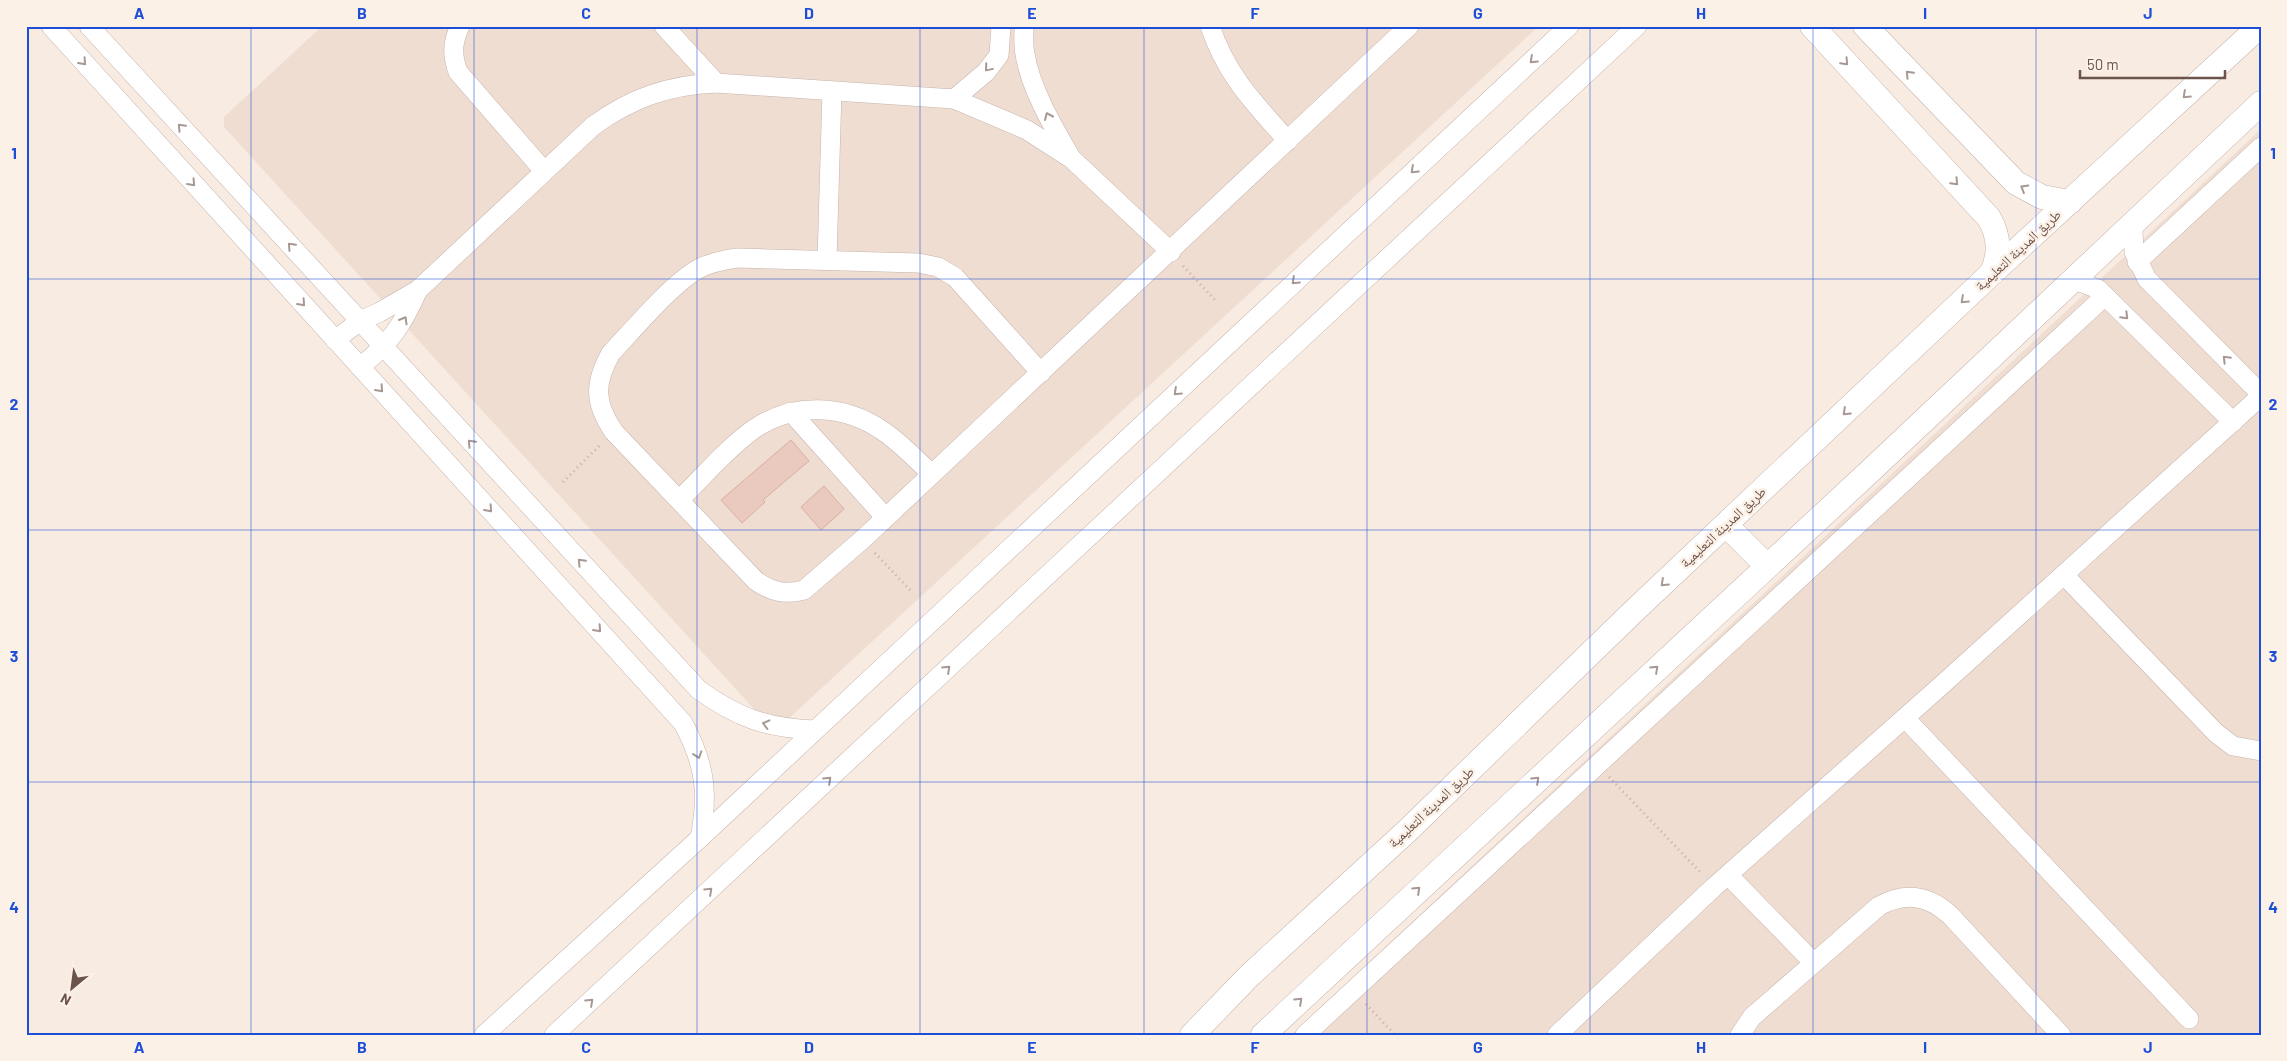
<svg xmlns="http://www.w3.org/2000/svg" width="2287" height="1061" viewBox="0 0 2287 1061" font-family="Barlow,'Noto Naskh Arabic',sans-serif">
	<rect width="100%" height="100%" fill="#f8ece2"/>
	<g fill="#efddd2">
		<path d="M322 26H1539L785 722 763 719 224 127V117Z"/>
		<path d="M2261 129V1035H1291Z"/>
	</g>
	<g fill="#eac9be" stroke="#daaea0">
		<path d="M791 440 809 461 763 500 765 502 742 523 721 500Z"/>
		<path d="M824 486 844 509 821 530 801 507Z"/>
	</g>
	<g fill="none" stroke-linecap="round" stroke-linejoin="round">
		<g stroke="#c7b3ab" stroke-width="20">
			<g id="minor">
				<path d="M51 26 683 723C705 764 709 793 700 838"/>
				<path d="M89 26 699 690C738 718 767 728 814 730"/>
				<path d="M460 26C452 43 452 55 458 72L544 171"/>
				<path d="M664 26 716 83"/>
				<path d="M1024 26C1024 35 1023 45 1025 54 1030 87 1052 125 1069 154"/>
				<path d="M1210 26C1226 75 1255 104 1288 141"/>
				<path d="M954 99 986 72 999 55 1001 26"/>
				<path d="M2136 220 2133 230 2134 252 2147 279 2261 394"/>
				<path d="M827 260 832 91"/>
				<path d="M2137 262 2261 147"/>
				<path d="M2072 279 2098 289 2233 422"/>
				<path d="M335 340 360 321 380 312 418 290 593 126C631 98 669 85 716 83L954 99 1027 130 1072 159 1171 252"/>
				<path d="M360 367C391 342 402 326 418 290"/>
				<path d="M1041 373 955 277 938 267 918 263 737 258C725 260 712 262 700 268 673 282 634 329 611 353 594 383 594 403 614 432L756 581C772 592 785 595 804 590L863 539 1409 26"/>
				<path d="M791 412 885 517"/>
				<path d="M679 500C703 477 727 448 754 429 794 402 844 404 883 431 901 443 916 460 932 474"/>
				<path d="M2064 575 2216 733 2233 746 2261 751"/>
				<path d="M1905 718 2189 1019"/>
				<path d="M1728 875 1814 963"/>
				<path d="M484 1035 700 838 1569 26"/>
				<path d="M554 1035 1637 26"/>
				<path d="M1305 1035 2105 296"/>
				<path d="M1557 1035 1714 887 1944 683 2261 396"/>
				<path d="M1740 1035 1752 1017 1879 906C1905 892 1928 895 1950 915L2061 1035"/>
			</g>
		</g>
		<g stroke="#c7b3ab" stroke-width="25">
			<g id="tertiary">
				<path d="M1812 26 1989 218C2000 237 2000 254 1992 273"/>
				<path d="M1865 26 2016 183 2042 197 2070 202"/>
				<path d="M1726 525 1767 566"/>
				<path d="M1192 1035 1249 976 1406 832 1635 610 1992 273 2260 26"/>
				<path d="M1263 1035 1867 474 2261 103"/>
			</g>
		</g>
		<g stroke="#ceaca2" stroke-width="3" stroke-dasharray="1 4" stroke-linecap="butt">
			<path d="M1183 266 1217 302"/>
			<path d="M563 482 601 444"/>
			<path d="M875 553 911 591"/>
			<path d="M1609 777 1702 874"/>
			<path d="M1366 1004 1395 1035"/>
		</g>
		<use href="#minor" stroke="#fff" stroke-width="19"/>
		<use href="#tertiary" stroke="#fff" stroke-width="24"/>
	</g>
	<defs><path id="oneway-chevron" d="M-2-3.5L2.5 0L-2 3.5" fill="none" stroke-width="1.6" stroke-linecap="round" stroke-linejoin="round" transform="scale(1.25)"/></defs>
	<g stroke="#a79894">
		<use href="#oneway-chevron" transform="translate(1533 60) rotate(137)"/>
		<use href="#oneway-chevron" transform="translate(83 62) rotate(48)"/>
		<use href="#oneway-chevron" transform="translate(1845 62) rotate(47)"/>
		<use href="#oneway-chevron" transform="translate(988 68) rotate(130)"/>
		<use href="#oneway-chevron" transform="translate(1909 74) rotate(-133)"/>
		<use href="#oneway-chevron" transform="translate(2186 95) rotate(137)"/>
		<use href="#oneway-chevron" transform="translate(1048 116) rotate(-114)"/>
		<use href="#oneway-chevron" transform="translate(181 127) rotate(-133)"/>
		<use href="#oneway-chevron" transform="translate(1414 170) rotate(137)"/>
		<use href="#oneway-chevron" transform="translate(1955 182) rotate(47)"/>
		<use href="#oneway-chevron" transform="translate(192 183) rotate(48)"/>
		<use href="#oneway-chevron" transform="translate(2024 188) rotate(-149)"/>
		<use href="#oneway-chevron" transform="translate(291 246) rotate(-133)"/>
		<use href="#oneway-chevron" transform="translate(1295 281) rotate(137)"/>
		<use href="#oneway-chevron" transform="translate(1964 300) rotate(137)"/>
		<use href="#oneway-chevron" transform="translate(302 303) rotate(48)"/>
		<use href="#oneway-chevron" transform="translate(2125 316) rotate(45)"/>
		<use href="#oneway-chevron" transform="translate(404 320) rotate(-60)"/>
		<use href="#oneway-chevron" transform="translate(2226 359) rotate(-135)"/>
		<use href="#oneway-chevron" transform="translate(380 389) rotate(48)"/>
		<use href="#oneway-chevron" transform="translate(1177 392) rotate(137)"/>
		<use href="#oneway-chevron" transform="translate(1846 412) rotate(137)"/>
		<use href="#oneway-chevron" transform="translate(471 443) rotate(-133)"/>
		<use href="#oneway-chevron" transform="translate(489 509) rotate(48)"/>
		<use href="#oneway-chevron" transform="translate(581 562) rotate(-133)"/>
		<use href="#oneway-chevron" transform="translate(1664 583) rotate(137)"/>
		<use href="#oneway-chevron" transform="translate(598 629) rotate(48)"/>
		<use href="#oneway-chevron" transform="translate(947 669) rotate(-43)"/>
		<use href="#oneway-chevron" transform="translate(1655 669) rotate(-43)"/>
		<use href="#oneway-chevron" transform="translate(766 724) rotate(-166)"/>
		<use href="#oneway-chevron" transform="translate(698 755) rotate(71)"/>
		<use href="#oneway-chevron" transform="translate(828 780) rotate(-43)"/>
		<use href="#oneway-chevron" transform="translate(1536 780) rotate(-43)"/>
		<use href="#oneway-chevron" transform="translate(1417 890) rotate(-43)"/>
		<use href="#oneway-chevron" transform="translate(709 891) rotate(-43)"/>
		<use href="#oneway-chevron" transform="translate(1299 1001) rotate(-43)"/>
		<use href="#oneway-chevron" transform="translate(590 1002) rotate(-43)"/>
	</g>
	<path fill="none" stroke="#1d4ed8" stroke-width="1" stroke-opacity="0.55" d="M251 26V1035M474 26V1035M697 26V1035M920 26V1035M1144 26V1035M1367 26V1035M1590 26V1035M1813 26V1035M2036 26V1035M26 279H2261M26 530H2261M26 782H2261"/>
	<g text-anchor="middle" stroke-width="5" stroke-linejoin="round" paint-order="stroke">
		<g font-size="14" fill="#6c534c" stroke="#fcf1e7">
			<text transform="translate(2018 250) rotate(-43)" y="5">طريق المدينة التعليمية</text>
			<text transform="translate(1723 527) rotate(-43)" y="5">طريق المدينة التعليمية</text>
			<text transform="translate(1431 807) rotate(-43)" y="5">طريق المدينة التعليمية</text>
		</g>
	</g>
	<rect width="2287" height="1061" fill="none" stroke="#fcf1e7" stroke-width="55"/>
	<g transform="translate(72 988) rotate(209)" stroke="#fcf1e7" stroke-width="4" paint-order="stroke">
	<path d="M0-4L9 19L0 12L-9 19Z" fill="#6c534c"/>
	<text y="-8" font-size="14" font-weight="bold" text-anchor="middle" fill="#6c534c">N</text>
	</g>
	<path d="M2080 70v8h145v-8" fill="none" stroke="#6c534c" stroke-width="2.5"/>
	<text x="2087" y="70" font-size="15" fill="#6c534c" stroke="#fcf1e7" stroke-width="4" paint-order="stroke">50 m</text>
	<rect x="28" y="28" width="2232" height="1006" fill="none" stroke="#1d4ed8" stroke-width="2"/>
	<g font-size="16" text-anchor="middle" font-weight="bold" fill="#1d4ed8">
		<text x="139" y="19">A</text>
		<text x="362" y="19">B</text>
		<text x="586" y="19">C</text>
		<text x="809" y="19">D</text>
		<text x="1032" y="19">E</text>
		<text x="1255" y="19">F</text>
		<text x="1478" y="19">G</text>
		<text x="1701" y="19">H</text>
		<text x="1925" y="19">I</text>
		<text x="2148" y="19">J</text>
		<text x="14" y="159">1</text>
		<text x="2273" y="159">1</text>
		<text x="14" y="410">2</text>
		<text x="2273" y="410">2</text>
		<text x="14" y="662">3</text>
		<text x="2273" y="662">3</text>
		<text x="14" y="913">4</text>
		<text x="2273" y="913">4</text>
		<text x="139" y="1053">A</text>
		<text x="362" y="1053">B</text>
		<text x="586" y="1053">C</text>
		<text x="809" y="1053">D</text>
		<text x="1032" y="1053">E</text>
		<text x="1255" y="1053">F</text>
		<text x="1478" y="1053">G</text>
		<text x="1701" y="1053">H</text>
		<text x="1925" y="1053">I</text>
		<text x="2148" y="1053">J</text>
	</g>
</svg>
